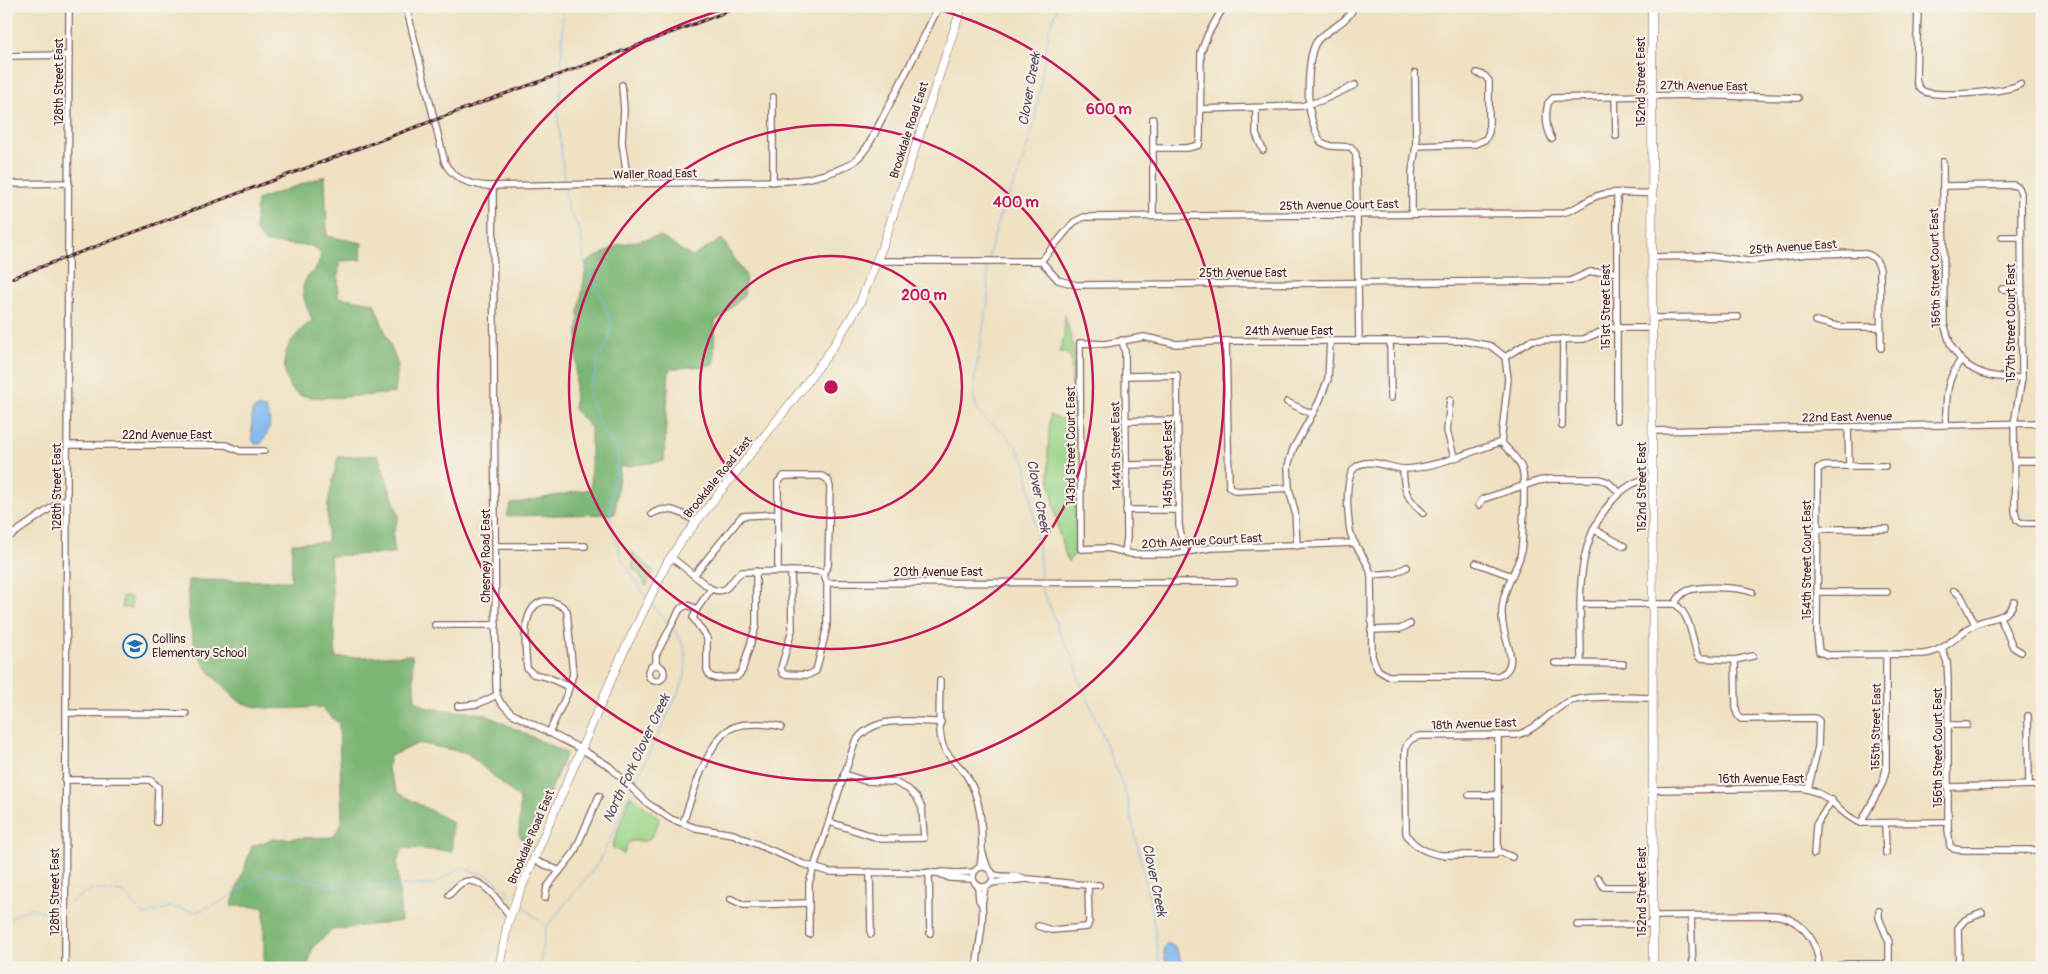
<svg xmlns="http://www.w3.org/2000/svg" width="2048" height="974" viewBox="0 0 2048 974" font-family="Pangolin,sans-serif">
	<rect width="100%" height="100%" fill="#f7f3e8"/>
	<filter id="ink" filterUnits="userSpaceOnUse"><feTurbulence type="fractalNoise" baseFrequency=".02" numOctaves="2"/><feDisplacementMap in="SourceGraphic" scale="10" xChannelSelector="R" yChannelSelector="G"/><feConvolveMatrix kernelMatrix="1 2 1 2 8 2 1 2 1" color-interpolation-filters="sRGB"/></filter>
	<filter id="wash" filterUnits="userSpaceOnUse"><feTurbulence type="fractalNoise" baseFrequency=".0096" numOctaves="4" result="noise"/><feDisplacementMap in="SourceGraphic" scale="20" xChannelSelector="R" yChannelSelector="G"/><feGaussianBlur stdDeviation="1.12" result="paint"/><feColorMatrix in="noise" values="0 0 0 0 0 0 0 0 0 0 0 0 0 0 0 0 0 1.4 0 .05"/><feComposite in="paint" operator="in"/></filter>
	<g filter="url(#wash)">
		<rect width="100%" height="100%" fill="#efe1c1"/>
		<g fill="#9ad588" stroke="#727a5a">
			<path d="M1065 315 1074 349 1076 540 1073 549 1075 553 1068 562 1059 534 1049 476 1048 452 1050 415C1057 418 1061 421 1070 419L1073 414 1071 358 1067 354 1059 352 1064 337Z"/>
			<path d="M632 552 654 571 646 586 639 573 633 569Z"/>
			<rect x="122" y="597" width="9" height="11"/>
			<path d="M630 795 658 817 659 821 650 839 646 841H631L627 844 624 854 612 847Z"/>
		</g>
		<g fill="#7bb674" stroke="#626a50">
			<path d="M325 176 327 236 362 243 361 260 339 261 338 297 374 303 398 365 395 393C375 394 313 402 298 394 289 390 287 381 285 372 282 345 295 336 312 320 308 309 299 292 305 281 313 267 317 275 321 254L312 246 266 243 255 231 257 200Z"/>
			<path d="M660 236 692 257 722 239 746 276 744 296 715 322 714 365 669 369 664 461 620 467 615 514 506 516 511 504 591 489V428L574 409 579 310 587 262 618 245Z"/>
			<path d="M378 455 399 516 393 535 394 553 330 556 336 658 412 655 415 700 428 708 484 714 566 753 527 847 519 834 520 799 467 753 419 743 390 756 388 771 398 793 452 822V851L403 848 397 862 401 921 332 930 313 947 307 968H264V907L231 906 252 846 274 839 333 837 342 823 339 724 321 707C298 708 263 712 241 702 235 699 229 692 224 687 190 657 187 622 188 580L291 581 292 543 327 542 328 503 338 457Z"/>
		</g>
		<g fill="#7fb8f0" stroke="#646c8e">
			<path d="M256 407 265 409C272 420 271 426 265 437 262 443 262 444 255 444L252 439V411Z"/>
			<path d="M1167 943 1175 947 1186 968H1168C1165 960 1161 950 1167 943Z"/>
		</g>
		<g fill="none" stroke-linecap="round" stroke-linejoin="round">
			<g stroke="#7fb8f0" stroke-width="1">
				<path d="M563 6 561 90 558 116 564 182"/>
				<path d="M565 186 568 210 579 228 582 240 584 261 602 298 611 321 609 340 598 360 596 372 590 386 589 396 599 424 617 452V463L610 502 611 526 623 561 646 597"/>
				<path d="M988 260 999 217 1020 170 1034 125 1049 30 1058 6"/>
				<path d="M987 264 988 300 975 376 974 397 977 409 982 417 1003 432 1016 446 1026 463 1040 559 1041 580"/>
				<path d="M1040 586 1050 606 1060 635 1075 661 1080 683 1087 697 1126 794 1152 911 1160 968"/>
				<path d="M650 602 669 624"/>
				<path d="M633 787 684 680C687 662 687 643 673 629"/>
				<path d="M520 903 546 927"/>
				<path d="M68 904 89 890 123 892 144 915 171 907 196 912 221 902 267 871 332 886 433 885 460 868 490 876 513 897"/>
				<path d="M6 917 10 918 30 908 54 914 63 908"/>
				<path d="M539 968 546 927 600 861 631 791"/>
			</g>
		</g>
	</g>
	<g filter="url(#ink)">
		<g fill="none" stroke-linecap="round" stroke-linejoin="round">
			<g stroke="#846360" stroke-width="8">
				<g id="minor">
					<path d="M406 6 445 163C454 180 471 185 488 186L786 181C806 180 844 172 858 158 870 147 876 129 884 115 903 79 921 43 939 6"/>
					<path d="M1354 6C1350 21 1328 29 1318 40 1307 52 1307 101 1311 116 1313 125 1316 134 1321 142L1330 146 1351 147 1356 154 1359 341"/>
					<path d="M1918 6 1916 78C1917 84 1918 88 1923 91 1935 98 2011 92 2020 84"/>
					<path d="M6 56 69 55"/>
					<path d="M622 85 624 110 622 142 628 184"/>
					<path d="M1615 96 1616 136"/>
					<path d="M1256 108V134L1263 150"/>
					<path d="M1201 109 1302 106 1323 100 1355 85"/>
					<path d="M1153 119V216"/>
					<path d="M1552 139C1546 128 1545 116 1548 103L1553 98 1690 95 1798 98"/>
					<path d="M1416 146 1475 144 1486 139 1489 132V81L1485 76 1477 73"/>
					<path d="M1153 148H1187L1199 145 1200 137 1201 52 1208 34 1224 6"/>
					<path d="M1943 162 1944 324 1951 346 1961 360C1945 380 1946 401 1946 425"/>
					<path d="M773 182V97"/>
					<path d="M6 184 69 183"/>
					<path d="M493 186 496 686 497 695 500 702 511 713 581 749 609 766 647 803 671 819 696 828 733 834 803 864 829 872 938 873"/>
					<path d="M1943 186 2014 185 2019 188 2021 193 2022 378 2014 424 2015 511 2017 520 2021 523H2042"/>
					<path d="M1617 194V420"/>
					<path d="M1412 214V172L1416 146 1415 73"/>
					<path d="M2002 237H2021"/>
					<path d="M1652 257 1708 256 1748 261 1807 254 1861 253C1872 254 1877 259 1880 269L1881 348"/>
					<path d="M878 261H1041"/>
					<path d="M1041 261 1074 222 1084 217 1561 213C1575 211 1584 201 1597 196 1613 190 1635 194 1652 193"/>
					<path d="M1041 261 1058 280 1076 285 1570 281 1590 272H1616"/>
					<path d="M2002 289H2022"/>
					<path d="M1653 318 1738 317"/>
					<path d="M1815 321 1841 327H1880"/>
					<path d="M1122 340 1125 352 1127 537 1125 552"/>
					<path d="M1226 341 1229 487 1236 491 1289 488"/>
					<path d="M1390 341 1391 398"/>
					<path d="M1505 357 1532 340 1584 339 1610 328H1652"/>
					<path d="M1961 360C1979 377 1999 378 2022 378"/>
					<path d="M1125 376 1177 375 1179 525 1184 552"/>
					<path d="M1450 400 1447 431 1454 457"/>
					<path d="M1287 402 1312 414"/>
					<path d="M1125 421 1178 420"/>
					<path d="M1562 426 1563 339"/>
					<path d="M1848 427 1849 465"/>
					<path d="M1653 431 2042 423"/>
					<path d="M68 445H226L240 451H264"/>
					<path d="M2014 461H2042"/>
					<path d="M1126 465 1178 464"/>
					<path d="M1885 466H1826L1818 468 1817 634 1819 652 1828 655 1923 654C1945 652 1956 635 1974 625 1988 617 2008 620 2014 602"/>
					<path d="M1403 469C1404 492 1406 497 1423 513"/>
					<path d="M1479 505 1483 499 1538 481 1550 479H1600L1608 482 1619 492"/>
					<path d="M1126 510H1179"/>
					<path d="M652 514C667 504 683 513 696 522"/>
					<path d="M1593 529 1624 546"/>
					<path d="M1817 529H1887"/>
					<path d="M6 539 61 501 67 500"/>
					<path d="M1354 543 1210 548 1173 554H1132L1108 548 1081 549 1080 343 1105 344 1144 337 1176 344 1226 341H1465L1491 346 1505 357 1508 379 1501 442C1508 450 1519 459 1522 469 1526 479 1523 545 1520 557 1515 572 1505 586 1503 603 1501 611 1502 621 1504 630 1507 646 1520 668 1498 676H1388L1378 670 1372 657 1371 575C1368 558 1353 547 1350 531 1348 516 1343 475 1357 466 1370 457 1391 469 1405 469 1433 468 1473 451 1501 442"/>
					<path d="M496 546H585"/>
					<path d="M1297 546 1295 512 1289 488 1288 466 1293 449 1319 402 1328 379 1330 341"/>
					<path d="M671 557 711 589C730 596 729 579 742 572L816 571 823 573 827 583V627L816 671 808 675 783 674 781 668 792 630 791 571"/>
					<path d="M1476 563 1512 576"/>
					<path d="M778 571V482L784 476H822L828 480 830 487 828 566 823 573"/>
					<path d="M694 575 742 516 778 514"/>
					<path d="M1371 575 1395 573 1407 567"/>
					<path d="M827 583 1234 582"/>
					<path d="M711 589 697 609 693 618 707 638V670L710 676 715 678 737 677 742 671 756 626V571"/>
					<path d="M1954 591 1961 596 1975 624"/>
					<path d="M1817 592H1887"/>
					<path d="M1581 604H1675"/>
					<path d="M1675 604C1690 614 1692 638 1697 654L1700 658 1735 660 1753 656"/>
					<path d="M1675 604C1677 600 1680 595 1685 592 1696 585 1739 587 1752 592"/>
					<path d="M2000 617 2013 647 2021 652"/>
					<path d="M435 625H496"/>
					<path d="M1371 630 1400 629 1410 624"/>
					<path d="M1942 649 1947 662 1948 679V829L1950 846 1954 849 1962 850H2042"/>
					<path d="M1735 660 1736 707 1737 714 1741 719 1815 718 1819 721 1818 747 1808 789"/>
					<path d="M1581 662C1581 606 1572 546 1612 501 1623 488 1635 480 1653 477"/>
					<path d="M1555 663 1623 664"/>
					<path d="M656 665V655L680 609 687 605 697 609"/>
					<circle cx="656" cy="673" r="8"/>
					<path d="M940 681C940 698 937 731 943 746 947 757 958 764 965 773 981 797 982 823 982 851"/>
					<path d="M458 706 478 704 497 695"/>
					<path d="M67 713 186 714"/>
					<path d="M2028 716 2029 785"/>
					<path d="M1948 725H1967"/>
					<path d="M549 733 567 694 573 674 567 611C562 605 554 601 546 601 520 603 525 649 527 668L533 674 547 677 569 687"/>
					<path d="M1498 735V851"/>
					<path d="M65 780H150L158 787 157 822"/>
					<path d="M1948 787 2042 785"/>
					<path d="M1653 790 1802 788C1833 794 1836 812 1860 823L1948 822"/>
					<path d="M1469 795H1498"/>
					<path d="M829 822 881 839 924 838 922 808 917 798 908 789 894 782 865 781 844 774"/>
					<path d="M683 823C691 799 707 744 728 730 738 724 747 724 758 724 766 724 773 724 781 727"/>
					<path d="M1861 823 1882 784 1886 770V655"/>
					<path d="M1885 823 1886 853"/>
					<path d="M1498 851 1495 855H1441C1427 853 1412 846 1406 833L1405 754C1405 744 1409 739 1419 736L1516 735C1536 731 1550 711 1568 702 1585 694 1633 698 1653 698"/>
					<path d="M1498 851 1512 857"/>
					<path d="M1814 854 1816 825 1832 800"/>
					<path d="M534 860 560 871"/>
					<circle cx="983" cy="877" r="10"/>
					<path d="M980 867 982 851 988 869"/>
					<path d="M870 872 871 934"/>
					<path d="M929 872 930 933"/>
					<path d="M1598 878 1604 887H1653"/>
					<path d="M972 879 950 878 938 873 941 872 957 873 974 872"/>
					<path d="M1026 879C1051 880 1074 886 1099 885"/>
					<path d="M991 883 1026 879C1015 874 1004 879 992 874"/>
					<path d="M978 887 979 900 982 904 985 887"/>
					<path d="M449 895C454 890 458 884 464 882 483 875 500 904 510 916"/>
					<path d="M545 898 547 887 574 853 599 796"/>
					<path d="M731 899 744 905 809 903"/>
					<path d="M1879 911V918L1889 942V967"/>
					<path d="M1654 916 1774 915C1801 918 1819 941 1819 968"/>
					<path d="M1691 916 1693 968"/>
					<path d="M1577 925 1653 924"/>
					<path d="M1038 926 1051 930 1087 927 1089 922 1088 886"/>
					<path d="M809 934V883L855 742C874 714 911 722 941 722"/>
					<path d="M65 968 69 6"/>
					<path d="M637 968H640"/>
					<path d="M977 968C977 946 985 926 982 904"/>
					<path d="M1828 968 1847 964H1889"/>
					<path d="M1959 968 1958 928 1965 920 1982 913"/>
				</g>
			</g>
			<g stroke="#846360" stroke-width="9">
				<g id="major">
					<path d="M1652 6 1653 968"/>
					<path d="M499 968 508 922 517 898 621 657 667 563 682 540 805 385 831 350 860 303 883 245 962 6"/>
				</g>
			</g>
			<use href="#minor" stroke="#fff" stroke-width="5.5"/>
			<use href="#major" stroke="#fff" stroke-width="8"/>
			<g stroke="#4a1f2b" stroke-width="3">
				<path id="rail" d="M6 280 507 93C586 66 664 35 742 6"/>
			</g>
			<use href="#rail" stroke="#f7f3e8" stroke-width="1" stroke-dasharray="4" stroke-linecap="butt"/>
		</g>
	</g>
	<g fill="none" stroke="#c2185b" stroke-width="2.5">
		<circle cx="831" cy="387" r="131"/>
		<circle cx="831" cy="387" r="262"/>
		<path d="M929 7A393 393 0 1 1 733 7"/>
	</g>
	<defs>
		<g id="school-ring" transform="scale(1.25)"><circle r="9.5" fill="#f7f3e8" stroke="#1f6fb2" stroke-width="1.5"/><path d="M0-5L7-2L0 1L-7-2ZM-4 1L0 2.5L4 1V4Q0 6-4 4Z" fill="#1f6fb2"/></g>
	</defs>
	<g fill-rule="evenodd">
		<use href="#school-ring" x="135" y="646"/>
	</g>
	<g text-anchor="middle" stroke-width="4" stroke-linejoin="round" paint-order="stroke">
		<g font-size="12" fill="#4a1f2b" stroke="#f7f3e8">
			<text transform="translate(59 82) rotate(-90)" y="4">128th Street East</text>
			<text transform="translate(1641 82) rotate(-90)" y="4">152nd Street East</text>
			<text transform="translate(1704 86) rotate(1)" y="4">27th Avenue East</text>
			<text transform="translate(909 130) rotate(-72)" y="4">Brookdale Road East</text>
			<text transform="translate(655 174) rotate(-1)" y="4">Waller Road East</text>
			<text transform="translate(1339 205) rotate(-1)" y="4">25th Avenue Court East</text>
			<text transform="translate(1793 247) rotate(-4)" y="4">25th Avenue East</text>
			<text transform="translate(1935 268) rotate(-91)" y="4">156th Street Court East</text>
			<text x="1243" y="277">25th Avenue East</text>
			<text transform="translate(1606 307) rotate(-90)" y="4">151st Street East</text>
			<text transform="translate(2011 323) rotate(-90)" y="4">157th Street Court East</text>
			<text x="1289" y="335">24th Avenue East</text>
			<text transform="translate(1847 417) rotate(-1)" y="4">22nd East Avenue</text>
			<text x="167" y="439">22nd Avenue East</text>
			<text transform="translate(1071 446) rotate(-90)" y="4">143rd Street Court East</text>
			<text transform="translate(1116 446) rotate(-91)" y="4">144th Street East</text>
			<text transform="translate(1168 464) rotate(-90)" y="4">145th Street East</text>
			<text transform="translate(718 477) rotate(-51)" y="4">Brookdale Road East</text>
			<text transform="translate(57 487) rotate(-90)" y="4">128th Street East</text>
			<text transform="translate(1642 487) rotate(-90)" y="4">152nd Street East</text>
			<text transform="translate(1202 541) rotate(-3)" y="4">20th Avenue Court East</text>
			<text transform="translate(486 556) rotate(-90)" y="4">Chesney Road East</text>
			<text transform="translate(1807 560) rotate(-90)" y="4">154th Street Court East</text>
			<text x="938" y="576">20th Avenue East</text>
			<text transform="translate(1474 724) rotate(-2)" y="4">18th Avenue East</text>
			<text transform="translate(1876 727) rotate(-89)" y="4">155th Street East</text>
			<text transform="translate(1938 748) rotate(-90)" y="4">156th Street Court East</text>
			<text x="1761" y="783">16th Avenue East</text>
			<text transform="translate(531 837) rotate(-67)" y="4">Brookdale Road East</text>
			<text transform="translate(55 892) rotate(-90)" y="4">128th Street East</text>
			<text transform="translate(1642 892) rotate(-90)" y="4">152nd Street East</text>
		</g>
		<g font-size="12" fill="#4a1f2b" stroke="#f7f3e8" text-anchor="start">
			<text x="152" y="643">Collins<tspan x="152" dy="14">Elementary School</tspan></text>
		</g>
		<g font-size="14" font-style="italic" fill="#5a4d66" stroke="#f7f3e8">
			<text transform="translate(1029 89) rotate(-80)" y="5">Clover Creek</text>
			<text transform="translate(1039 496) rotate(79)" y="5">Clover Creek</text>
			<text transform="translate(636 758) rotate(-65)" y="5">North Fork Clover Creek</text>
			<text transform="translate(1155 880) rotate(78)" y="5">Clover Creek</text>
		</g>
	</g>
	<circle cx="831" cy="387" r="8" fill="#c2185b" stroke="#f7f3e8" stroke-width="2.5"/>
	<g font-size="15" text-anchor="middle" font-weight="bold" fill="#c2185b" stroke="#f7f3e8" stroke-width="4" stroke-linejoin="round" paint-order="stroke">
		<text x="1109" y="114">600 m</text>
		<text x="1016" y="207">400 m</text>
		<text x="924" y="300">200 m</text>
	</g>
	<rect width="2048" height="974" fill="none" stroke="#f7f3e8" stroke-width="25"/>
</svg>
